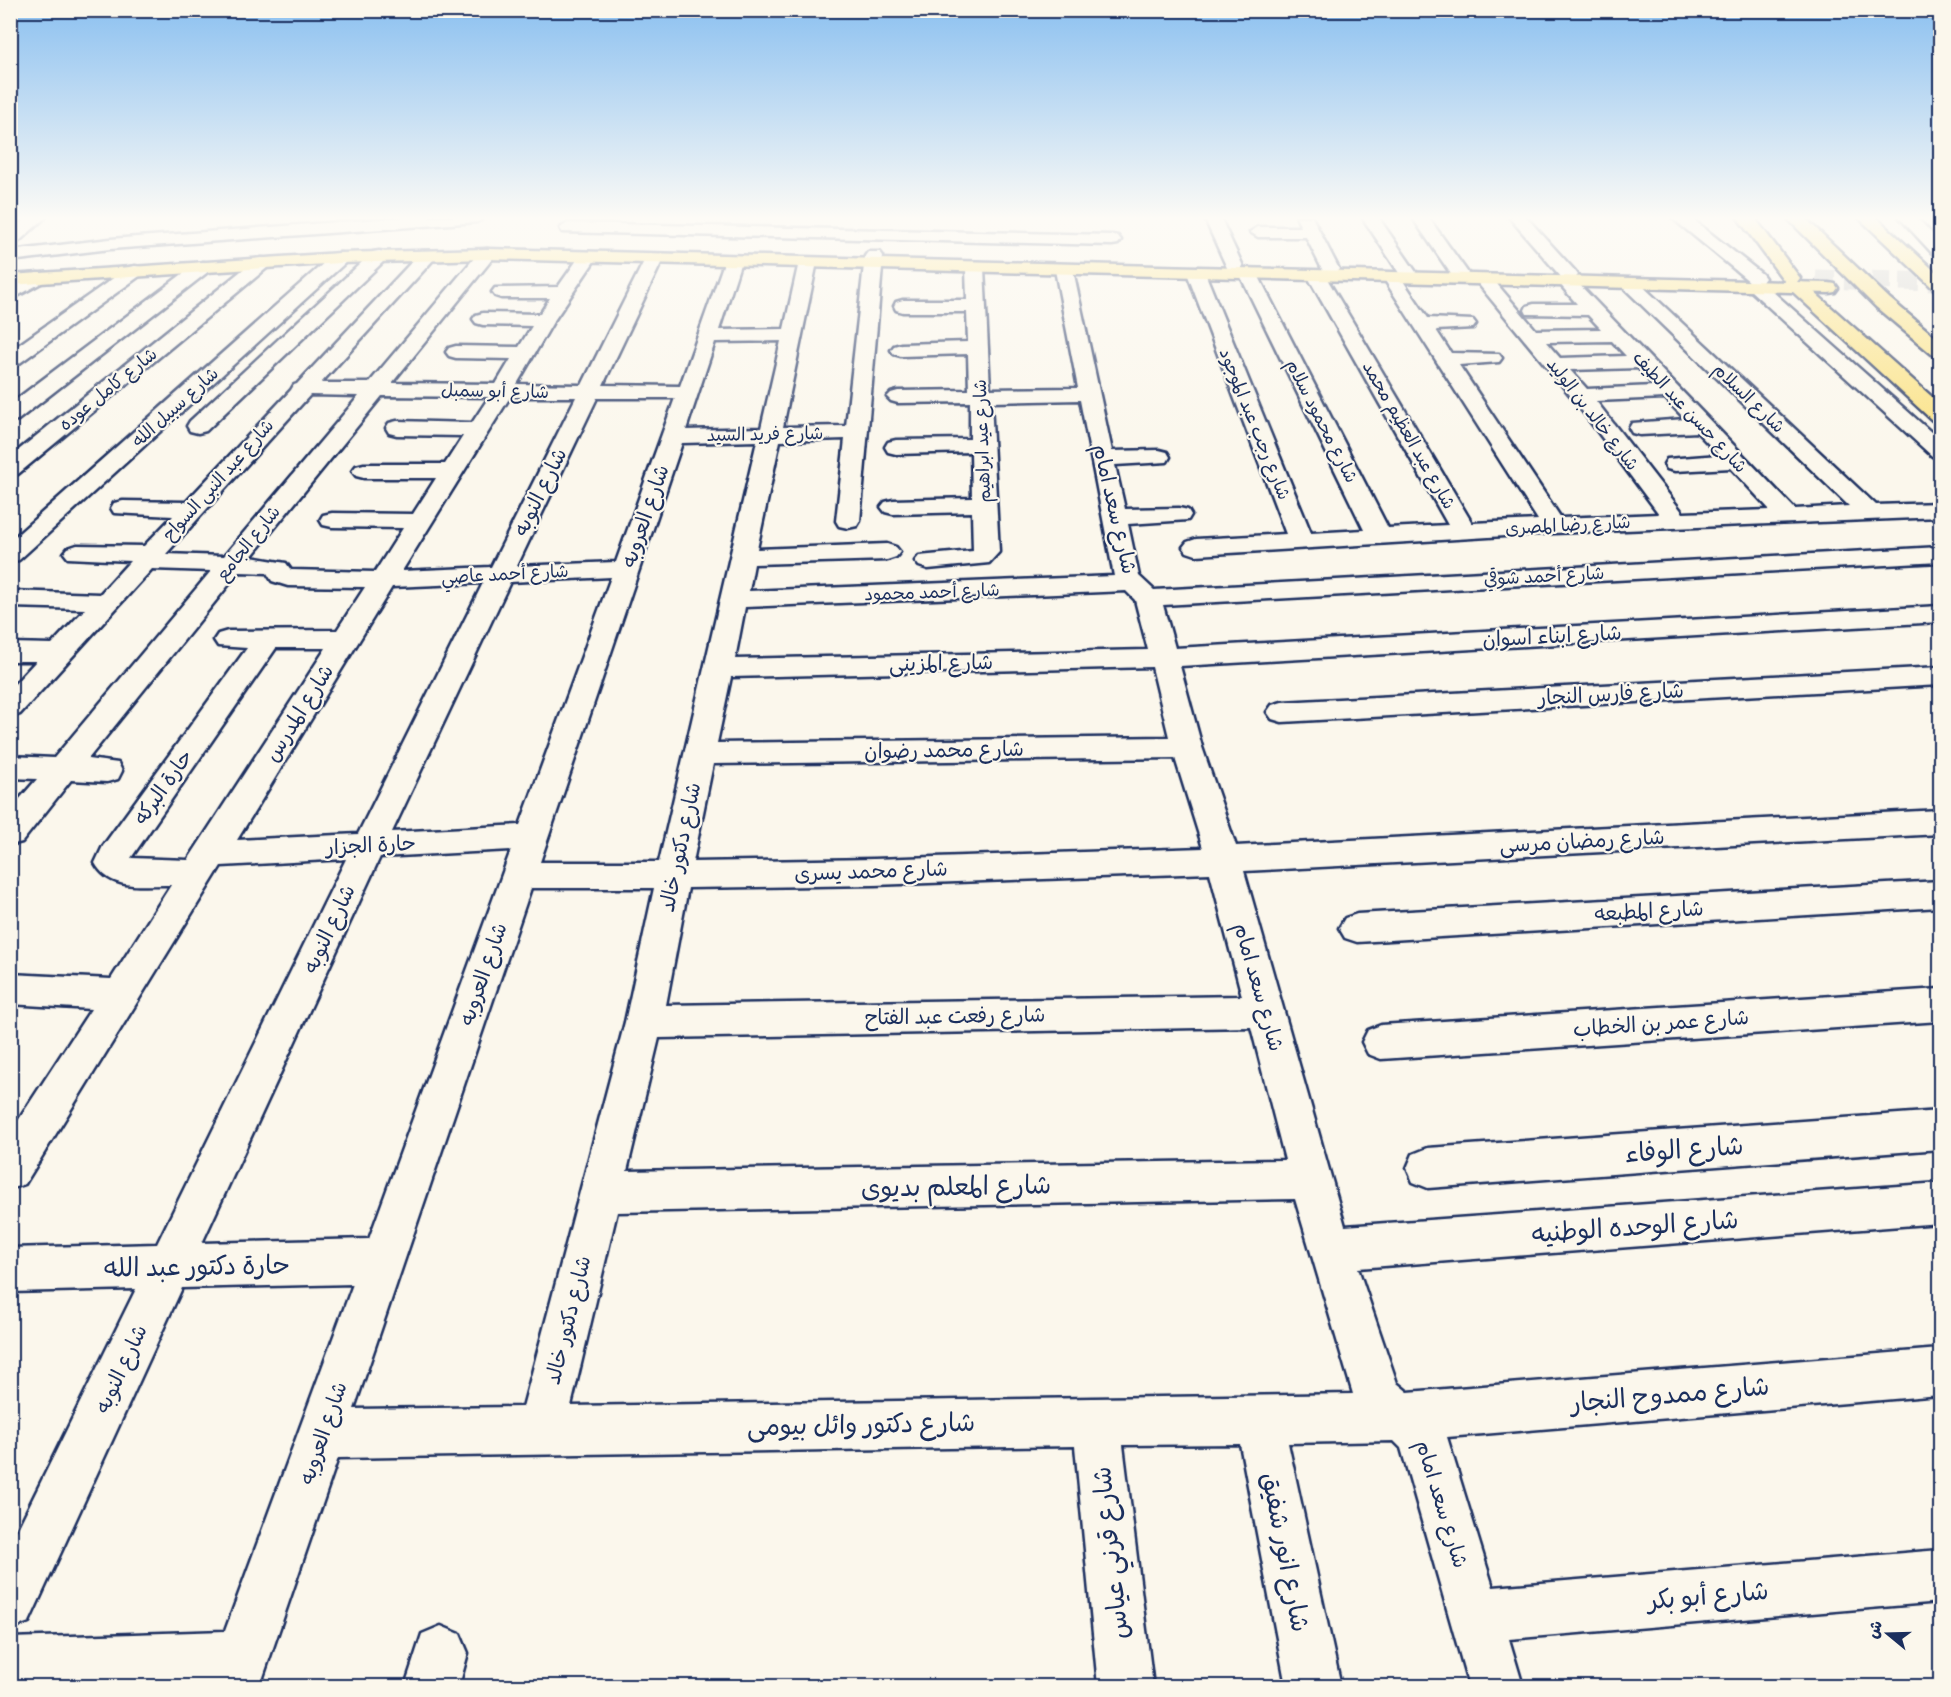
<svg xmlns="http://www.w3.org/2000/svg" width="1951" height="1697" viewBox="0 0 1951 1697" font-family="Dekko,'Playpen Sans Arabic',sans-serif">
	<rect width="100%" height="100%" fill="#fbf7ec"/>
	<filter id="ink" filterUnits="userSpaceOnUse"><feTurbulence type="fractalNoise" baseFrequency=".0167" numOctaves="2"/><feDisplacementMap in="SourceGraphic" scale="12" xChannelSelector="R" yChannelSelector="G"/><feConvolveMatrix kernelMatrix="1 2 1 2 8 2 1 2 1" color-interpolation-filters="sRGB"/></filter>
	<g filter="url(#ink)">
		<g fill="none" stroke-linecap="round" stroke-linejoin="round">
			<path stroke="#cecfd0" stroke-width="19" stroke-dasharray="19 9" stroke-linecap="butt" d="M1816 279 1940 282"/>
			<g stroke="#1b2f5e" stroke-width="5">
				<g id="minor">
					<path d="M28 217H46L16 244 10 245V231Z"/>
					<path d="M407 217H485L477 222 110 249 10 261V251L110 239Z"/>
					<path d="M1204 217H1220L1243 266 1240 270H1228Z"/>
					<path d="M1296 217H1312L1339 269 1336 273H1324L1306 237H1258L1250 232 1258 227H1301Z"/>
					<path d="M1362 217H1378L1416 272 1413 276H1401Z"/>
					<path d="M1412 217H1428L1468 273 1465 277H1453Z"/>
					<path d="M1509 217H1526L1575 271 1578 275 1574 279 1795 509 1849 506 1623 287 1620 283 1623 279H1635L1876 505 1940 503V517L1554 533 1196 555 1187 552 1183 547 1187 542 1196 539 1286 534 1187 273 1190 269H1202L1205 273 1311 533 1364 530 1240 275 1243 271H1255L1258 275 1388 528 1448 525 1308 277 1311 273H1323L1326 277 1472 523 1538 520 1384 279 1387 275H1399L1428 318 1473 320 1476 324 1473 328 1436 330 1451 353 1499 354 1502 358 1499 362 1459 365 1561 518 1659 514 1574 400 1476 281 1479 277H1491L1536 330 1601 329 1588 315 1527 314 1525 310 1527 306 1534 304H1577L1558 282 1562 278ZM1612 341 1626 356 1560 358 1546 342ZM1638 368 1654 386 1587 389 1570 370ZM1665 398 1685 419 1632 423 1629 428 1632 433 1640 435 1697 432 1719 455 1667 459 1664 464 1667 469 1675 471 1731 468 1770 510 1683 513 1596 401Z"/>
					<path d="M1671 217H1690L1762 274 1765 278 1762 282 1940 440V458L1932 456 1750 290 1747 286 1750 282Z"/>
					<path d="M1899 217H1916L1940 242V256L1934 255Z"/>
					<path d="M568 223 1112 235 1118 236 1121 240 1118 244 1112 245 562 232 560 228Z"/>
					<path d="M487 249 493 250 496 254 493 258 392 383 496 384 511 359 456 358 449 356 446 352 449 348 456 346 519 347 532 326 483 325 476 323 473 319 476 315 483 313 540 314 550 298H501L495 296 492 292 495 288 558 287 582 253H594L597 257 553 322 517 384 582 385 645 259 648 255H660L663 259 603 385 680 386 726 257H738L741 261 719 330 784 329 799 262 802 258H814L817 262 783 427 846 426 865 256 868 252H880L883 256 860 521 857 526 848 528 839 526 836 521 845 439 780 441 757 549 887 544 896 547 900 552 896 557 887 560 754 564 749 591 1114 576 1080 400 991 402 999 552 989 563 928 569 919 566 915 561 919 556 973 551 972 512 893 514 885 512 881 507 885 502 893 500 972 498 971 452 896 454 888 452 885 447 888 442 896 440 970 439V402L898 403 891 401 887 397 891 393 898 391 969 390 968 354 901 356 894 354 891 350 894 346 901 344 968 342 967 312H903L896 310 894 306 896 302 903 300H967L966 268 969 264H981L984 268 990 389 1078 388 1055 270 1058 266H1070L1073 270 1112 451 1159 450 1167 452 1170 457 1167 462 1115 465 1125 509 1179 508 1188 510 1191 515 1188 520 1128 524 1139 576 1154 590 1940 547V562L1163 605 1175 648 1940 606V622L1180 666 1202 747 1236 846 1940 810V834L1244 871 1345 1226 1940 1183V1223L1358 1268 1397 1383 1408 1392 1940 1349V1395L1447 1437 1493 1587 1940 1550V1602L1509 1639 1523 1686H1469L1401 1448 1394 1441 1288 1443 1341 1686H1286L1240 1444 1123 1445 1153 1686H1098L1075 1446 338 1458 260 1686H10V1638L225 1631 353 1284 182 1288 29 1622 10 1629V1545L136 1289 10 1292V1248L157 1244 346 859 221 866 25 1184 10 1189V1133L91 1009 10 1004V974L111 979 171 885C143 884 111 892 95 863L103 846 247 648 218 646 214 640 218 634 228 631 337 630 365 587 288 586 272 581 267 573 239 572 88 759 118 763 122 771 118 779 107 782 71 780 22 842 10 845V810L37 779 10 778V756L54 758 211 571 152 569 20 714 10 717V689L36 661H10V643L52 644 85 609 10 607V591L100 594 130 561 68 558 64 553 68 548 77 545 144 546 173 516 114 513 111 508 114 503 123 501 186 502 291 390 294 385 297 384 422 251H434L437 255 434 259 321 383H369L481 250ZM781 341 761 428 686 430 715 342ZM310 395 359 396 224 556 166 554ZM382 396 489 397 472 423 397 421 389 423 386 428 389 433 397 435 463 436 445 464H364L356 466 352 471 356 476 364 478H436L413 514 332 513 323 515 320 520 323 525 332 527 403 528 375 572 291 570 286 563 251 557ZM510 397H576L491 567 402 571ZM597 398H675L616 562 517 566ZM757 441 659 862H540L682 443ZM611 577 520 825 392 832 510 582ZM483 583 358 834 237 840 392 587ZM1126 591 1135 600 1148 650 735 659 745 607ZM276 648H326L188 860 131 858ZM1152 667 1169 737 717 743 731 677ZM1175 758 1203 848 874 859 693 862 713 764ZM511 850 369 1239 202 1243 380 857ZM1210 873 1242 996 666 1005 688 888 874 885ZM531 888H654L625 1022 523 1407 354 1409ZM1251 1027 1285 1160 627 1171 659 1038ZM1295 1199 1353 1394 571 1406 617 1212Z"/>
					<path d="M379 251 385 252 388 256 385 260 206 431 198 433 190 431 187 426 190 421 373 252Z"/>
					<path d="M340 253 346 254 349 258 346 262 19 560 10 562V541L334 254Z"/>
					<path d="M262 258 268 259 271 263 268 267 18 474 10 476V457L256 259Z"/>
					<path d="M203 262 209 263 212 267 209 271 18 420 10 421V404L197 263Z"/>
					<path d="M135 266 141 267 144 271 141 275 17 365 10 367V351L129 267Z"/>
					<path d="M37 273 43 274 46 278 43 282 10 300V287Z"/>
					<path d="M1940 667V685L1282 722 1272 719 1267 712 1272 705 1282 702Z"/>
					<path d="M1940 881V907L1357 942 1345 938 1339 928 1345 918 1357 914Z"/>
					<path d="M1940 989V1021L1381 1059 1368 1054 1362 1042 1368 1030 1381 1025Z"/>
					<path d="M1940 1111V1149L1428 1188 1413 1182 1407 1168 1413 1154 1428 1148Z"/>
					<path d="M441 1626 460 1634 468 1653 459 1686H405L422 1634Z"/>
				</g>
			</g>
			<g stroke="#1b2f5e" stroke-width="5">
				<path id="major" d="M487 249 1829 283 1835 284 1838 288 1835 292 1829 293 487 259 340 263 10 285V275L340 253Z"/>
			</g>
			<g stroke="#1b2f5e" stroke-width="5">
				<g id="highway">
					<path d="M1737 217H1754L1800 278 1797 282 1804 283 1940 404V421L1932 420 1792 291 1789 287 1791 283 1785 282Z"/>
					<path d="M1786 217H1804L1890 299 1940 341V357L1933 355 1876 307Z"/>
					<path d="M1858 217H1876L1940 276V290L1934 289Z"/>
				</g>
			</g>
			<use href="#minor" fill="#fbf7ec" fill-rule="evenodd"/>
			<use href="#major" fill="#fae180" fill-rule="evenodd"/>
			<use href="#highway" fill="#fae180" fill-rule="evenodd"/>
		</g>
	</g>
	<linearGradient id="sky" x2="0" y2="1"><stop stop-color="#8bc0f0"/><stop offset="0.48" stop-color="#fdfbf6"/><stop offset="1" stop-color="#fdfbf6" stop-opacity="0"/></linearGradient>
	<rect width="1951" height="455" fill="url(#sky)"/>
	<g text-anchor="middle" stroke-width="4.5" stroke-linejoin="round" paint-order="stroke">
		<g font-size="18" fill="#1b2f5e" stroke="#fbf7ec">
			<text transform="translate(108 389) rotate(-39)" y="6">شارع كامل عوده</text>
			<text transform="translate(495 391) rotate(1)" y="6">شارع أبو سمبل</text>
			<text transform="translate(1749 398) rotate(44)" y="6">شارع السلام</text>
			<text transform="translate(175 407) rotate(-42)" y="6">شارع سبيل الله</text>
			<text transform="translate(1690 412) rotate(47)" y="6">شارع حسن عبد الطيف</text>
			<text transform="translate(1593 414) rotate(52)" y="6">شارع خالد بن الوليد</text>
			<text transform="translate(1322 421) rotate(63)" y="6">شارع محمود سلام</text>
			<text transform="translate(1255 424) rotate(68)" y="6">شارع رجب عبد الموجود</text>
			<text transform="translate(765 434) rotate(-1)" y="6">شارع فريد السيد</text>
			<text transform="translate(1409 435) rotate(60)" y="6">شارع عبد العظيم محمد</text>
			<text transform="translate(982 441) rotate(-92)" y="6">شارع عيد ابراهيم</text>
			<text transform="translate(218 480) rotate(-48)" y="6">شارع عبد النبى السواح</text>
			<text transform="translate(1568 525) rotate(-3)" y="6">شارع رضا المصرى</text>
			<text transform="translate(248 543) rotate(-51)" y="6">شارع الجامع</text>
			<text transform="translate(505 574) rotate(-3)" y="6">شارع أحمد عاصي</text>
			<text transform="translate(1544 576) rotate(-3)" y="6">شارع أحمد شوقي</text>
			<text transform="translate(932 592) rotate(-2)" y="6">شارع أحمد محمود</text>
		</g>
		<g font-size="21" fill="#1b2f5e" stroke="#fbf7ec">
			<text transform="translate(540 492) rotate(-64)" y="7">شارع النوبه</text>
			<text transform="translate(1115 509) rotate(77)" y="7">شارع سعد امام</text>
			<text transform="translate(645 516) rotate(-71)" y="7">شارع العروبه</text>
			<text transform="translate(1552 636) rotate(-3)" y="7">شارع ابناء اسوان</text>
			<text transform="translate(941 663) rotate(-1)" y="7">شارع المزينى</text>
			<text transform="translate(1611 694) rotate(-3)" y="7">شارع فارس النجار</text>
			<text transform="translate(299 713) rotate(-58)" y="7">شارع المدرس</text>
			<text transform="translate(944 750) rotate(-1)" y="7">شارع محمد رضوان</text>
			<text transform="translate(163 787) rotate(-55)" y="7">حارة البركه</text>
			<text transform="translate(1582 841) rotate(-3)" y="7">شارع رمضان مرسى</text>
			<text transform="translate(371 845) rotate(-3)" y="7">حارة الجزار</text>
			<text transform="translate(680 847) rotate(-78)" y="7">شارع دكتور خالد</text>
			<text transform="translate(871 871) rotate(-2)" y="7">شارع محمد يسرى</text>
			<text transform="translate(1649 911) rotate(-3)" y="7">شارع المطبعه</text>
			<text transform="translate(329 929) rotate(-65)" y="7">شارع النوبه</text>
			<text transform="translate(483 974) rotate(-71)" y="7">شارع العروبه</text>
			<text transform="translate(1259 987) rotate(74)" y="7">شارع سعد امام</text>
			<text transform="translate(955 1016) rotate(-1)" y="7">شارع رفعت عبد الفتاح</text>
			<text transform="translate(1661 1023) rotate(-4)" y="7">شارع عمر بن الخطاب</text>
			<text transform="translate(568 1320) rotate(-76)" y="7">شارع دكتور خالد</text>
			<text transform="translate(121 1369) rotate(-65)" y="7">شارع النوبه</text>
			<text transform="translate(323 1433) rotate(-71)" y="7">شارع العروبه</text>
			<text transform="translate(1442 1504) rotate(73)" y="7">شارع سعد امام</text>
		</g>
		<g font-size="26" fill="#1b2f5e" stroke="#fbf7ec">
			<text transform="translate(1684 1149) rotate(-4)" y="9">شارع الوفاء</text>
			<text transform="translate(956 1186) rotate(-1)" y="9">شارع المعلم بديوى</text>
			<text transform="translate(1635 1226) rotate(-4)" y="9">شارع الوحده الوطنيه</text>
			<text transform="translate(197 1266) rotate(-1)" y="9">حارة دكتور عبد الله</text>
			<text transform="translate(1670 1394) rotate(-5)" y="9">شارع ممدوح النجار</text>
			<text transform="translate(861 1424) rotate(-1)" y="9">شارع دكتور وائل بيومى</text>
			<text transform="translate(1286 1552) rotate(79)" y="9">شارع انور شفيق</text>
			<text transform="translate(1110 1553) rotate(-96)" y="9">شارع قرني عياس</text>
			<text transform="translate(1708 1595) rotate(-5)" y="9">شارع أبو بكر</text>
		</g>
	</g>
	<rect width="1951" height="1697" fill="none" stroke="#fbf7ec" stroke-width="36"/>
	<rect x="18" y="18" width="1915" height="1661" fill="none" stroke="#1b2f5e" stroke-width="2" filter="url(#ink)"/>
	<g transform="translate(1888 1634) rotate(289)" stroke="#fbf7ec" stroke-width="4.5" paint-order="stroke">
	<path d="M0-4.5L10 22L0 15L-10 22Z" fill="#1b2f5e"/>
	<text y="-9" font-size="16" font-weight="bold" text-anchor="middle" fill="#1b2f5e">ش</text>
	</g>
</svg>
